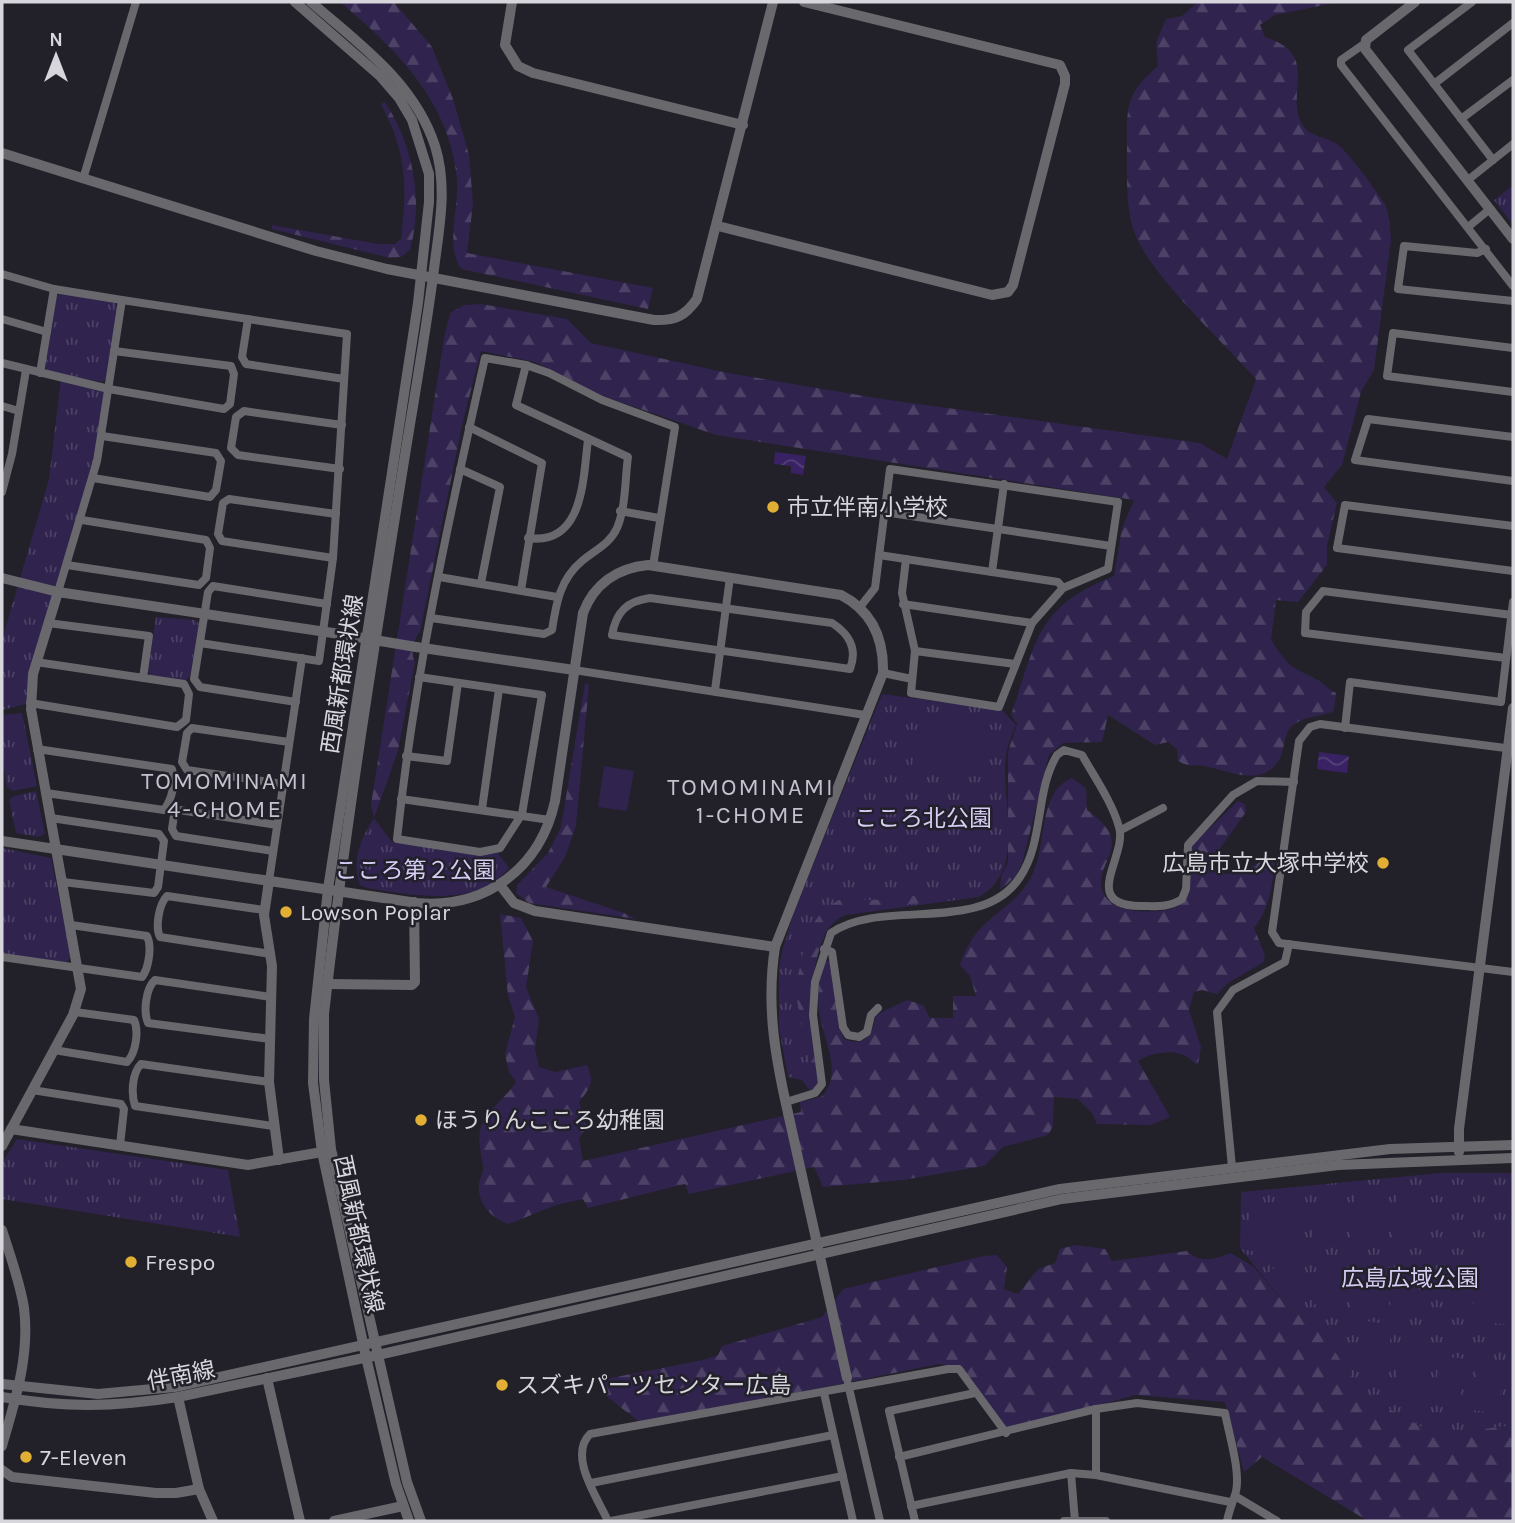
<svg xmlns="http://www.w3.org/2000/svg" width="1515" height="1523" viewBox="0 0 1515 1523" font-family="Karla,'Noto Sans JP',sans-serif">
	<defs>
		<pattern id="grass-tufts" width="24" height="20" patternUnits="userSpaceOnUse" patternTransform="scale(1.75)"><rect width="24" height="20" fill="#30234d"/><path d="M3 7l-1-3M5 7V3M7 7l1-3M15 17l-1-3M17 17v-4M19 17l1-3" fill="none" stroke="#4d4266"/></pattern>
		<pattern id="forest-firs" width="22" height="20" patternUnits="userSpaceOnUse" patternTransform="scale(1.75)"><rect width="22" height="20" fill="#30234d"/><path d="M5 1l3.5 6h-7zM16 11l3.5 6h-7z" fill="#4d4266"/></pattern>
		<pattern id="water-waves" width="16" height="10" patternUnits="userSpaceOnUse" patternTransform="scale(1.75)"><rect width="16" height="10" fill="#392263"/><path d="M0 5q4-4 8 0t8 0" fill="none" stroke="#554179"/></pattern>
	</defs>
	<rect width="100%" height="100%" fill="#222029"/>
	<g fill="url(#grass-tufts)">
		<path d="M1513 185V225L1494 200Z"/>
		<path d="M59 294 114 302 118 307 107 379 102 382 49 372 45 368 54 298Z"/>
		<path d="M61 378 109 389 90 491 37 658 30 703 2 710V640L49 479Z"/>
		<path d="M156 617 195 620 199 624 190 676 186 681 151 676 148 671Z"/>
		<path d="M882 694 1002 710 1016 725C1012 735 1007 746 1006 756 1000 801 1028 869 979 897L846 915C797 934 817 1042 819 1083L811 1092 802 1080 788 1077 779 1028V968L782 951 794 912Z"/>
		<path d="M22 713 37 786 13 791 7 787 2 759V715Z"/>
		<path d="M36 791 45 834 38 837 16 833 9 800 14 796Z"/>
		<path d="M374 818 392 842 482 855 497 852 509 868C476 909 412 895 367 888L360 885C351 860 361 838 374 818Z"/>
		<path d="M2 848 51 858 71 957 66 963 2 954Z"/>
		<path d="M17 1139 228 1170 240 1237 2 1199V1163Z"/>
		<path d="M1441 1173H1513V1425L1461 1432H1430L1363 1394 1321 1331 1286 1305 1240 1248 1241 1192Z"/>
	</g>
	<g fill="url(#forest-firs)">
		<path d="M340 2H394L432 47 453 99 469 155 473 204 467 253 653 288 648 309 461 269C445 245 459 209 457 180 451 103 396 49 340 2Z"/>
		<path d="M1198 2H1339L1275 15 1260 25 1265 37C1323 55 1282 96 1304 127 1310 136 1328 138 1337 144 1347 150 1377 192 1384 203 1390 213 1390 229 1391 240L1374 370 1361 392 1342 465 1324 487 1337 503 1327 546V565L1298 602 1276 600 1271 640C1289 667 1290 666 1318 680 1325 684 1328 690 1336 693L1334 711C1321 717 1305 716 1293 725 1282 735 1286 749 1279 760 1263 787 1231 772 1209 767 1197 764 1190 768 1178 761L1177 749 1168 742 1155 745 1108 715 1102 742 1063 743 1049 755 1022 864 1015 877 1000 890 1001 876 1008 862V752L1017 724 1011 715C1037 641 1035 607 1114 576L1122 528 1134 500 716 435 603 396 535 362 481 351 463 421 420 632C413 640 410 653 415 662L398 751 374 818 371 805 444 338 450 313 464 305 481 304 567 319 591 343 728 373 882 399 1200 443 1227 459 1256 379C1222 341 1160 284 1138 241 1125 216 1127 178 1127 151 1127 108 1124 95 1158 66L1156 42 1166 19 1182 16Z"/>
		<path d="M385 102C413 145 424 200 410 250L401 257 390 258 272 229V225L378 244H395L401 239C407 185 407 153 381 104Z"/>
		<path d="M585 683 589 684 576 826 565 857 546 887 624 913 636 919 529 903 516 893 517 885 548 853 561 827Z"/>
		<path d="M1072 778 1086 788 1087 810C1098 818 1111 828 1112 843 1112 853 1105 864 1102 874 1095 910 1134 913 1159 911 1170 910 1180 908 1186 897 1195 881 1186 861 1193 844L1238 801 1245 804 1246 812 1216 854 1218 869 1226 874 1243 872 1270 856 1275 858C1273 883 1270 908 1254 928L1265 955 1264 962 1228 983 1217 994 1202 990 1194 992 1189 1010 1201 1047 1198 1065C1194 1064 1192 1060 1189 1058 1175 1048 1151 1052 1138 1061L1170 1117 1151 1125 1097 1124 1092 1113 1078 1099 1054 1097 1053 1126 1048 1135 1003 1147 984 1166 903 1180 823 1187 814 1167 689 1194 685 1184 588 1208 583 1199 556 1205 509 1224C492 1219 477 1204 479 1184 480 1178 483 1173 483 1168 481 1148 474 1134 487 1115 496 1103 508 1095 516 1082L509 1072 505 1054 515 1017 508 996 500 914 521 918 533 941 526 987 539 1019 535 1049 539 1067 555 1072 587 1065C595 1082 590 1088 579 1102L587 1128 579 1138 583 1161 801 1112 800 1102 821 1097C845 1074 822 1038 819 1011 817 996 819 975 825 961H829L832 969 839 1028 844 1039C866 1048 873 1034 876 1015L907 1000 923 1005 930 1018H953V996H976L970 976 960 965C977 912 1013 915 1033 873 1047 844 1038 791 1072 778Z"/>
		<path d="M930 893 943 898V901C919 904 855 906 837 918 827 924 825 935 821 945 805 988 809 1030 817 1073L811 1072 795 990 805 943 813 924 825 908 839 900H890Z"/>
		<path d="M1075 1245 1105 1249 1112 1261 1187 1251C1201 1264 1215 1259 1231 1253L1254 1267 1286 1305 1321 1331 1363 1394 1430 1432H1461L1513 1425V1521H1368L1262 1457 1244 1472 1225 1402 1135 1395 1010 1431C1002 1423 989 1414 983 1404 967 1378 972 1367 938 1364L642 1424 605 1395 600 1384 611 1378 703 1360 718 1355 722 1346 822 1317 843 1289 984 1256 997 1255 1007 1267 1004 1289 1018 1294 1038 1269 1055 1263 1060 1249Z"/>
	</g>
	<g fill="#30234d">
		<path d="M919 718 987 728 980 777 912 766Z"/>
		<path d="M604 766 634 771 627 811 598 807Z"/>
		<path d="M1318 1190 1344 1194 1338 1243 1312 1240Z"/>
		<path d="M1356 1195 1383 1199 1376 1248 1350 1245Z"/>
		<path d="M1398 1196 1424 1200 1418 1248 1392 1245Z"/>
		<path d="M1251 1201 1303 1208 1296 1257 1245 1250Z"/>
		<path d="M1496 1234 1513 1237V1325L1484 1322 1473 1307 1481 1246Z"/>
		<path d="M1318 1255 1345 1258 1338 1307 1312 1304Z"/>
		<path d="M1286 1258 1309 1286 1290 1302 1267 1274Z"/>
		<path d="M1357 1260 1383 1263 1377 1312 1351 1309Z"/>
		<path d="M1395 1265 1421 1268 1415 1317 1389 1314Z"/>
		<path d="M1366 1321 1392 1325 1386 1374 1360 1370Z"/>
		<path d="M1401 1351 1427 1354 1421 1403 1395 1400Z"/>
		<path d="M1440 1356 1466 1359 1459 1408 1433 1405Z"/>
		<path d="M1478 1361 1504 1364 1498 1413 1471 1410Z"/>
	</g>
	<g fill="url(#water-waves)">
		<path d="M775 452 806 456 803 475 791 473V466L774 464Z"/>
		<path d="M1319 752 1349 756 1347 773 1317 769Z"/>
	</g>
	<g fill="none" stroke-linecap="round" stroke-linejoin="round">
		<g stroke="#69686d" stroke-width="8">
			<path d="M1472 2 1408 50 1493 160"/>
			<path d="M1364 44 1341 60V65L1513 286"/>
			<path d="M1434 84 1513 23"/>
			<path d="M1461 119 1513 80"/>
			<path d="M83 179 136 2"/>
			<path d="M1468 180 1513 144"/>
			<path d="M1468 227 1490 209"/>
			<path d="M1486 249 1477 253 1404 246 1398 289 1513 301"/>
			<path d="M2 274 54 289 122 300"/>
			<path d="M2 319 47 332"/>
			<path d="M248 319 242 357 246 364 344 379"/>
			<path d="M1513 348 1393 333 1387 376 1513 392"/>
			<path d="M2 363 109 389 224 409 230 404 234 374 231 366 114 351"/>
			<path d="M40 373 54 289"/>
			<path d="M2 406 19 411"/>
			<path d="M469 427 542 463 521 590"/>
			<path d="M1513 437 1368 419 1355 460 1513 481"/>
			<path d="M340 469 238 455 231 448 236 417 244 411 342 425"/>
			<path d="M460 469 500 487 481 583"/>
			<path d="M93 478 210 497 216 490 221 461 216 453 102 436"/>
			<path d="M2 492 12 454 26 370"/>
			<path d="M620 511 659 518"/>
			<path d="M884 512 1111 546"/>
			<path d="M1513 526 1345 505 1337 548 1513 571"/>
			<path d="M528 538C584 546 583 478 588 440"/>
			<path d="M879 555 1058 582 1063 588"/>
			<path d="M333 558 222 541 218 534 223 503 229 499 336 514"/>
			<path d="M67 565 199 585 206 578 210 548 206 540 82 520"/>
			<path d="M992 572 1004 484"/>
			<path d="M439 577 557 597"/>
			<path d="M58 592 97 461 122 300 347 334 333 558 319 661 200 643"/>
			<path d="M650 598 832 623C849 634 858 648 850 669L612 635C616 612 627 601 650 598Z"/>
			<path d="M903 604 1032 623"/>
			<path d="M860 607 875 588 890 469 1118 502 1108 569 1063 588 1032 623 999 707 911 693 915 651 902 593 906 559"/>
			<path d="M431 618 544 634 552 630C556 604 560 579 582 561 595 550 610 544 617 528 626 507 625 478 628 457L516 405 526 365"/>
			<path d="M48 623 149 636 143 678"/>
			<path d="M915 651 1015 664"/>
			<path d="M1506 658 1305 633 1306 612 1323 591 1512 615"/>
			<path d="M574 670 865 715"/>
			<path d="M883 673 912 679"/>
			<path d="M419 677 542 695 522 814 500 848 480 852 397 839C414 677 449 517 485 358L526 365 549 373 602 400 675 427 653 566"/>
			<path d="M715 690 730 577"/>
			<path d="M296 702 200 687 194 679 208 592 213 586 327 604"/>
			<path d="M30 703 177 727 186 720 189 694 184 684 36 662"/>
			<path d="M1345 728 1350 682 1501 702 1513 602"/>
			<path d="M37 749 172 769C176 783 172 799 164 810L46 793"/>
			<path d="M1513 749 1320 724 1310 727 1299 741 1272 932 1279 943 1513 972"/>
			<path d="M406 756 447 761 458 683"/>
			<path d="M283 784 187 770 182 762 187 733 192 728 289 742"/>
			<path d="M401 799 550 820"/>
			<path d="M482 809 499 689"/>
			<path d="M51 818 159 834 164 841 158 887 154 893 63 882"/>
			<path d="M1121 830 1163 808"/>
			<path d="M273 851 176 836 172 829 174 815 179 810 277 825"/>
			<path d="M269 881 302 658"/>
			<path d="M264 910 167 896C159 904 155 927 160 937L271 954"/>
			<path d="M824 949 832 952 843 1027 848 1035 859 1037 867 1032 871 1015 878 1008"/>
			<path d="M2 957 142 977C149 968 152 946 147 936L71 925"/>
			<path d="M270 1039 148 1023C143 1011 146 988 155 980L271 997"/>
			<path d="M54 1050 127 1062C136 1053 139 1031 134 1020L75 1012"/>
			<path d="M269 1082 141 1064C132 1073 131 1094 135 1106L273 1126"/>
			<path d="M32 1090 121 1104 124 1109 120 1145"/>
			<path d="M786 1102 815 1093 822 1084 813 1015 815 982 831 933C883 897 982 936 1020 877 1044 842 1035 791 1057 755L1064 750 1082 755C1095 778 1112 802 1119 827 1128 856 1079 905 1140 906 1156 906 1168 908 1182 899L1186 889 1188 845 1233 795 1257 781 1294 782"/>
			<path d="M1232 1167 1217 1012 1233 990 1285 962 1289 944"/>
			<path d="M848 1384 880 1521"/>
			<path d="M824 1393 853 1521"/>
			<path d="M899 1457 1096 1409 1137 1403 1225 1413C1229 1435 1242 1475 1235 1495 1232 1504 1229 1511 1227 1521"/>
			<path d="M1071 1473 1075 1521"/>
			<path d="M1096 1475V1409"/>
			<path d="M591 1483 833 1435"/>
			<path d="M1235 1496 1277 1521"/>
			<path d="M911 1506 1071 1473 1096 1475 1230 1502"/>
			<path d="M608 1521C597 1497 568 1456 590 1434L948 1369H959L1006 1433"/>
			<path d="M611 1521 843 1476"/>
			<path d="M915 1521 889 1411 975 1393"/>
			<path d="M1064 1521H1106"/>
		</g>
		<g stroke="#69686d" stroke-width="10">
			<path d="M295 2 380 76 399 98 412 120 429 174V202L418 303 328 889 314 1019 313 1083 322 1152 366 1357 396 1484 409 1521"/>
			<path d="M311 2C359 44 414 82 435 146 448 187 439 228 434 269 426 331 415 393 405 455 375 641 345 827 324 1014V1080L331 1149 407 1482 421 1521"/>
			<path d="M512 2 505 45 518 66 533 73 743 125"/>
			<path d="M1415 2 1366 40 1365 49 1513 239"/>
			<path d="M2 153 316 251 387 269 654 320C675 321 685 316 697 299L773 2"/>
			<path d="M718 226 992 295 1008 292 1013 285 1065 84V76L1060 65 804 2"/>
			<path d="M2 578 58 592 333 633"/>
			<path d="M416 647 574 670"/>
			<path d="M2 841 417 903C485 909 540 869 555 801L583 613C594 584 617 568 648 565L841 595C872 611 884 639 883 673L775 947C766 1005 775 1056 788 1113"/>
			<path d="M269 881 264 915 272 966 269 1082 279 1160"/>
			<path d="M500 885 514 903 535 911 775 947"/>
			<path d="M328 984 412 985 415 982 414 902"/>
			<path d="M11 1129 248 1165 322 1152"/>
			<path d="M2 1146 73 1015 81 989 31 709 33 674 58 592"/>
			<path d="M1459 1152V1129L1513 708"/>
			<path d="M2 1230C10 1255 20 1282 24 1308 30 1356 15 1401 2 1446"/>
			<path d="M267 1378 300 1521"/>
			<path d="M2 1384 98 1394 175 1387 1060 1189 1390 1149 1513 1145"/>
			<path d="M2 1397C65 1408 114 1407 178 1397L378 1355 1062 1199 1338 1165 1513 1158"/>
			<path d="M178 1397 199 1489 213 1521"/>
			<path d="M2 1470 12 1477 156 1493H176L199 1489"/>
			<path d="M334 1521 403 1506"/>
		</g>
		<g stroke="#69686d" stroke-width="10">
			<path d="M333 633 416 647"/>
			<path d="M788 1113 847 1378"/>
		</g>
	</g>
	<g fill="#e1af34" stroke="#222029" stroke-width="2.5">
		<circle cx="773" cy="507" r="7"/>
		<circle cx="1383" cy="863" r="7"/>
		<circle cx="286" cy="912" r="7"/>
		<circle cx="421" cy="1120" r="7"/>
		<circle cx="131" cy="1262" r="7"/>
		<circle cx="502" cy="1385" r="7"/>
		<circle cx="26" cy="1457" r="7"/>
	</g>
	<g text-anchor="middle" stroke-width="5" stroke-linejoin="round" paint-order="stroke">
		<g font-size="23" fill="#d7d6dd" stroke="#222029" text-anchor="start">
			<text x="787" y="515">市立伴南小学校</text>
			<text x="1369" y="871" text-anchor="end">広島市立大塚中学校</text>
			<text x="300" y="920">Lowson Poplar</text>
			<text x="435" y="1128">ほうりんこころ幼稚園</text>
			<text x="145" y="1270">Frespo</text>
			<text x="516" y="1393">スズキパーツセンター広島</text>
			<text x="40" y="1465">7-Eleven</text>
		</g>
		<g font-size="23" fill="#d7d6dd" stroke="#222029">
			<text transform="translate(342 674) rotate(-81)" y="8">西風新都環状線</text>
			<text transform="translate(359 1234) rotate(78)" y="8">西風新都環状線</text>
			<text transform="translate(181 1375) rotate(-11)" y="8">伴南線</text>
		</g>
		<g font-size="23" fill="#d6cdf5" stroke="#222029">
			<text x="923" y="826">こころ北公園</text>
			<text x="415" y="878">こころ第２公園</text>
			<text x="1410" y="1286">広島広域公園</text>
		</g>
		<g font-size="24" letter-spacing="2" fill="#c4c2cf" stroke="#222029">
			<text x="225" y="789">TOMOMINAMI<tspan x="225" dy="28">4-CHOME</tspan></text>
			<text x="751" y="795">TOMOMINAMI<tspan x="751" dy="28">1-CHOME</tspan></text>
		</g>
	</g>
	<rect width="1515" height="1523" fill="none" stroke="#d7d6dd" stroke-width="7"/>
	<g transform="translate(56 56)" stroke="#222029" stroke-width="5" paint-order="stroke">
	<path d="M0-5L12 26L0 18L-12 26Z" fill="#d7d6dd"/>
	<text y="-10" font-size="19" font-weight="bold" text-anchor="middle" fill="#d7d6dd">N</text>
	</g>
</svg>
